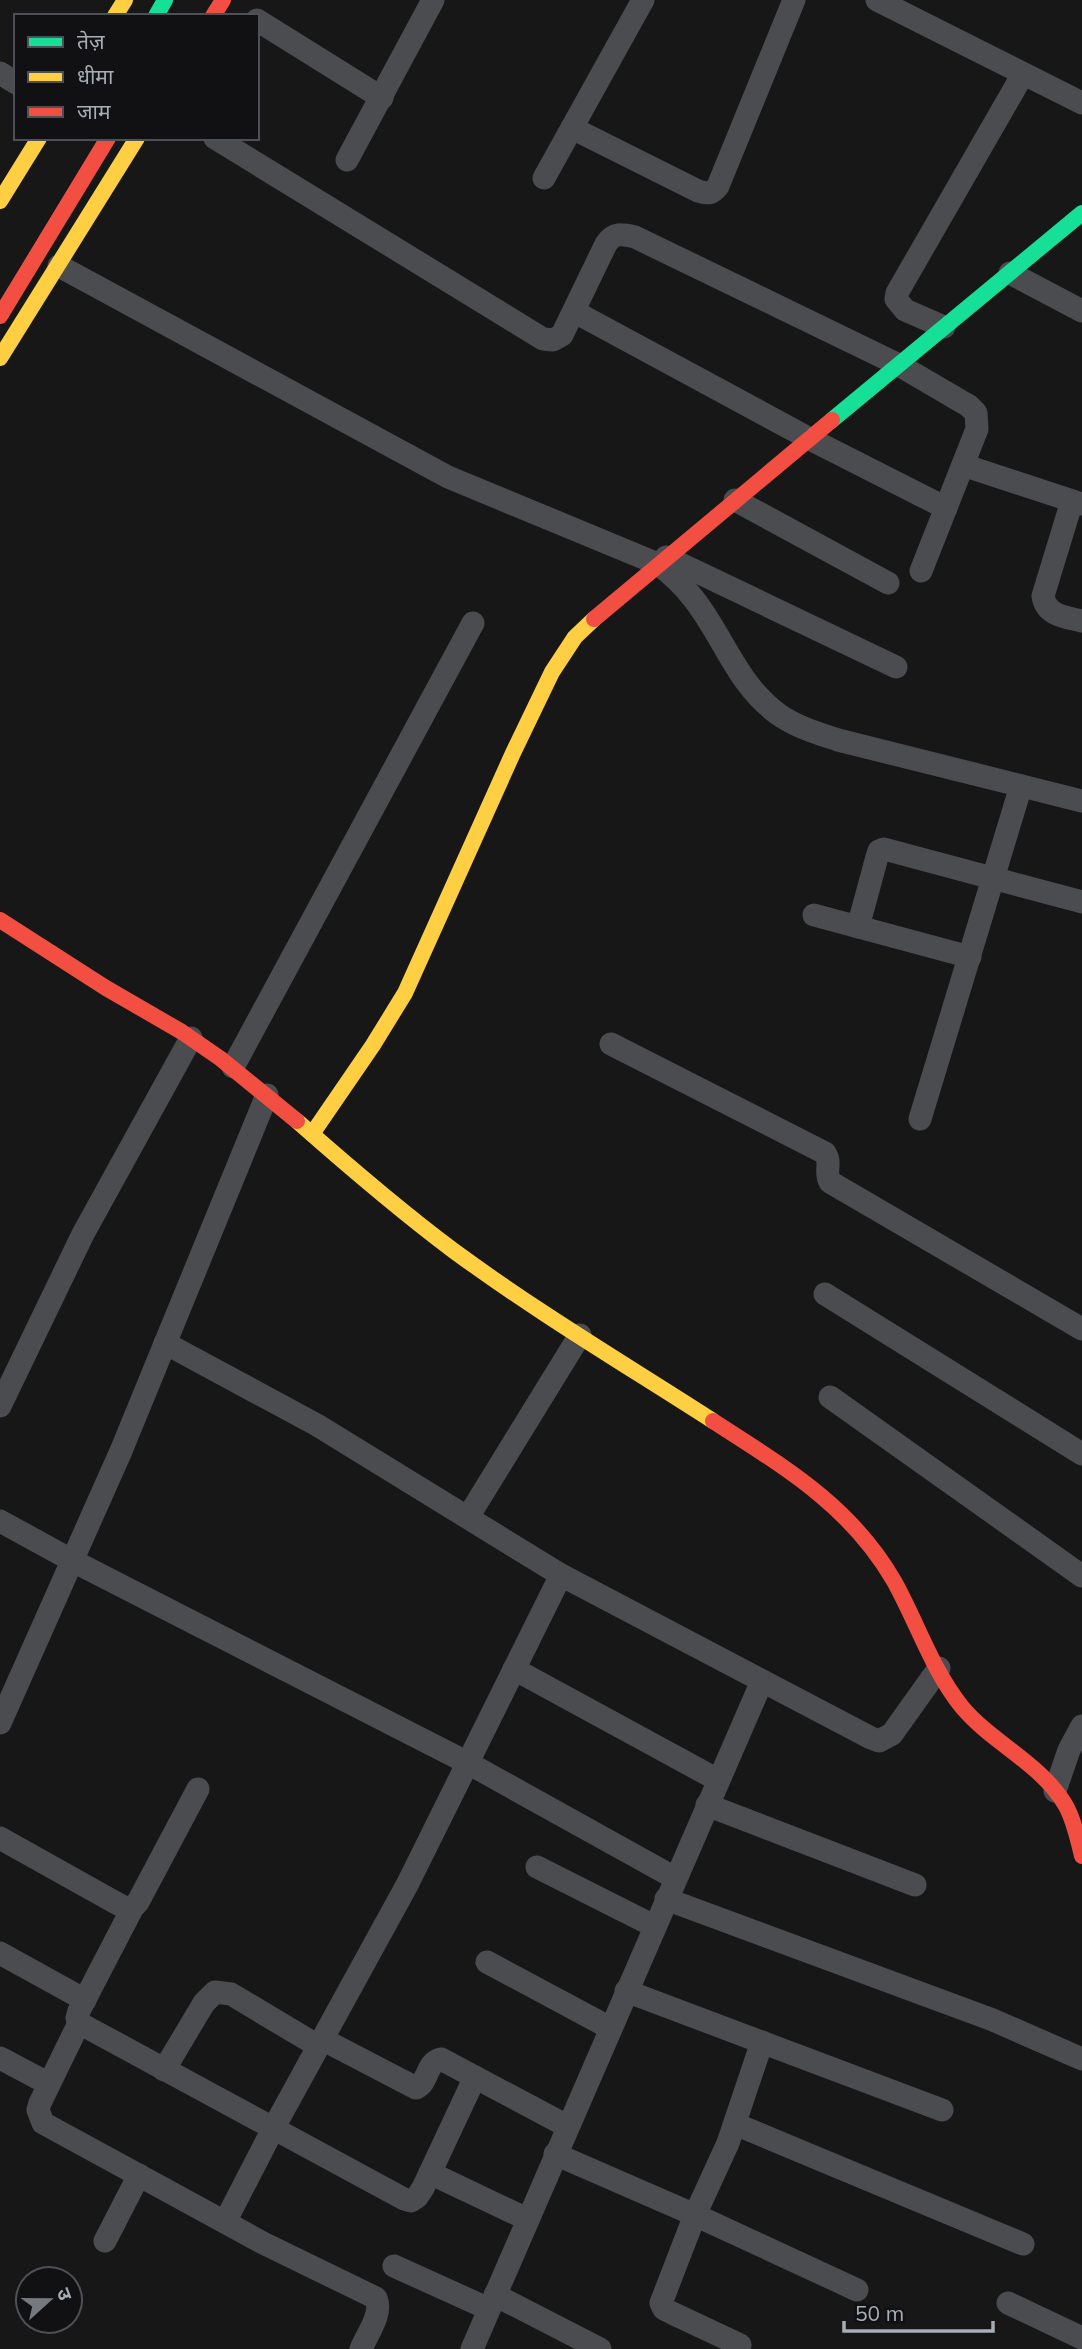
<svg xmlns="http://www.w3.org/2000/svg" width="1082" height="2349" viewBox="0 0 1082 2349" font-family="Mulish,'Noto Sans Devanagari',sans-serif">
	<rect width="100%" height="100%" fill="#171717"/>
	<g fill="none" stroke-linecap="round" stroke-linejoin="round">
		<g stroke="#4b4c4f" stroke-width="23">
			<path d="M877 0 1082 103"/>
			<path d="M257 20 382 98"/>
			<path d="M0 73 16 83"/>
			<path d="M572 128 698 191C708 194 712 194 718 186L794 0"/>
			<path d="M215 138 543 339 553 340 562 335 606 244C614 232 622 234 635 237L899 365 969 406 976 413 977 429 921 571"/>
			<path d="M347 160 433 0"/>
			<path d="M544 178 643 0"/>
			<path d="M59 266 448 477 658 564C671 574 683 585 693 598 724 637 736 683 778 714 796 727 817 733 838 740L1082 801"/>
			<path d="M1010 273 1082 311"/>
			<path d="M575 312 810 439 946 508"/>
			<path d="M944 327 905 310 896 299 897 293 1023 74"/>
			<path d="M963 465 1082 504"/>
			<path d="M735 500 888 583"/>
			<path d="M1072 501 1043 596C1046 616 1066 617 1082 621"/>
			<path d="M666 557 896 667"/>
			<path d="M814 915 970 957"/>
			<path d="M858 927 877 857 879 851 884 849 1082 902"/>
			<path d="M611 1044 825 1153C832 1163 824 1172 830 1182L1082 1329"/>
			<path d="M233 1067 473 623"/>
			<path d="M920 1119 1021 786"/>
			<path d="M825 1294 1082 1454"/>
			<path d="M165 1343 317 1425 561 1575 871 1738 879 1741 892 1734 939 1668"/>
			<path d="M830 1397 1082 1576"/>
			<path d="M0 1406 83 1234 191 1038"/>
			<path d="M468 1517 580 1335"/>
			<path d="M0 1521 73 1561 468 1763 675 1878"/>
			<path d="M514 1669 718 1780"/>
			<path d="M0 1723 121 1451 267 1095"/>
			<path d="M1055 1791 1069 1750 1082 1726"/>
			<path d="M707 1805 915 1885"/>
			<path d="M0 1838 118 1904 126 1908 133 1907 138 1902 198 1789"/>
			<path d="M537 1867 654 1926"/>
			<path d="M666 1899 993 2020 1082 2059"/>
			<path d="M133 1907 79 2011 77 2018 79 2023 404 2199 411 2201 417 2197 423 2188 475 2077"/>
			<path d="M0 1953 85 2000"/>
			<path d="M487 1962 610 2028"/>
			<path d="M626 1991 942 2110"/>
			<path d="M79 2023 40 2103 38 2110 43 2123 263 2243 376 2298C383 2314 367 2334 361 2349"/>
			<path d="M322 2039 416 2088C429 2082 426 2062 441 2059L567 2126"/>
			<path d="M0 2058 49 2084"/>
			<path d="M164 2070 204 2003 215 1992 231 1994 318 2046"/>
			<path d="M735 2124 1023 2244"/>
			<path d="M555 2154 695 2215 857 2290"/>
			<path d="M430 2173 527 2219"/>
			<path d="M225 2222 273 2129 407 1885 561 1575"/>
			<path d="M105 2241 139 2175"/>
			<path d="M394 2266 489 2309"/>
			<path d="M495 2295 600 2349"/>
			<path d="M1008 2303 1082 2338"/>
			<path d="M740 2345 672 2313 664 2309 661 2303 695 2215 728 2143 762 2042"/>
			<path d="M472 2349 762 1681"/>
		</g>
		<g stroke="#16e098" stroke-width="16">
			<path d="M156 16 165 0"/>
			<path d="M832 420 1082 213"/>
		</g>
		<g stroke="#ffcf43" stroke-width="16">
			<path d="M115 16 125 0"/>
			<path d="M0 201 39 138"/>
			<path d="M0 358 137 138"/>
			<path d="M297 1121C348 1166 399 1210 454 1251 537 1312 626 1365 713 1421"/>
			<path d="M312 1134 373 1045 405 993 513 753 552 672 575 637 594 619"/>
		</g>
		<g stroke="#f24e42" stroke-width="16">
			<path d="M213 16 223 0"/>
			<path d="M0 316 108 138"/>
			<path d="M594 619 832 420"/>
			<path d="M0 920 106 988 182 1032 221 1059 297 1121"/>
			<path d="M713 1421C784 1467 850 1505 894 1581 917 1622 932 1670 962 1707 993 1744 1041 1763 1066 1806 1074 1821 1078 1839 1082 1856"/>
		</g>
	</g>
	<rect x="14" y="14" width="245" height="126" fill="#111113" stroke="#4d5055" stroke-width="2"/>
	<rect x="28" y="37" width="35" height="10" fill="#16e098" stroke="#4d5055" stroke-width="2"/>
	<text x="77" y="49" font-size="21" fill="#a8aeb7">तेज़</text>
	<rect x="28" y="72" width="35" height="10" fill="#ffcf43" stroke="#4d5055" stroke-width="2"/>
	<text x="77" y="84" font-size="21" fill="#a8aeb7">धीमा</text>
	<rect x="28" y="107" width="35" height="10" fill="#f24e42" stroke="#4d5055" stroke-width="2"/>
	<text x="77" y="119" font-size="21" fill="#a8aeb7">जाम</text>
	<g transform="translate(49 2300) rotate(69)"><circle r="33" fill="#111113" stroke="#4d5055" stroke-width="2"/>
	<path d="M0-5L12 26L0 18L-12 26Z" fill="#75797f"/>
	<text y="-10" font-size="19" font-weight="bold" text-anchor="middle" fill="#a8aeb7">उ</text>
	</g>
	<path d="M844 2321v10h149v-10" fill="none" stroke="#a8aeb7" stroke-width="3.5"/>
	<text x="855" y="2321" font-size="21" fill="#a8aeb7" stroke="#111113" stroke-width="5" paint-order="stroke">50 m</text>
</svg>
